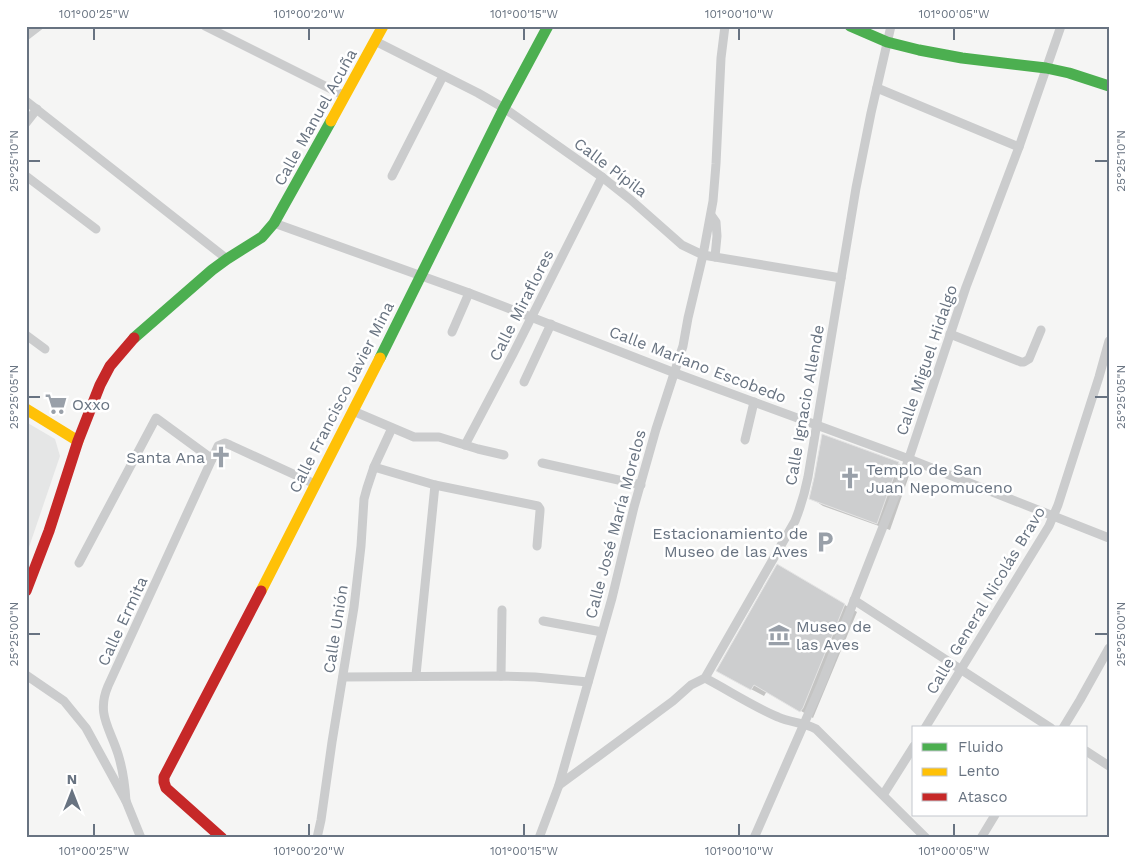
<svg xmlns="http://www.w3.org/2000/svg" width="1135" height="864" viewBox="0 0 1135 864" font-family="'Work Sans',sans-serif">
	<rect width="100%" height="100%" fill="#f5f5f4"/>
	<path fill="#e5e6e6" d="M26 422 55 439 60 456 26 556Z"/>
	<g fill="#0003">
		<path d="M898 463 911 470 890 530 823 506 811 498Z"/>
		<path d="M778 566 857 612 813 718 767 691 764 696 730 678Z"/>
	</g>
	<g fill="#cdcecf" stroke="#e4e4e4">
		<path d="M822 434 899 462 877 524 809 499 814 478Z"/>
		<path d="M777 564 845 604 803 708 800 712 754 685 751 690 716 671Z"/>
	</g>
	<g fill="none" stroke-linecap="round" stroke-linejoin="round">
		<g stroke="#cbcccd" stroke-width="9">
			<path d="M205 26 345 96"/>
			<path d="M26 36 39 26"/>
			<path d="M375 41 478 93 504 108 602 177 631 200 682 245 703 255 841 278"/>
			<path d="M877 88 1019 147"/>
			<path d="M26 101 227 259"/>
			<path d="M26 123 37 109"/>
			<path d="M26 176 96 229"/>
			<path d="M392 176 443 76"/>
			<path d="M711 215 716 222 717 236 715 257"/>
			<path d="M274 223 469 293 675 373 909 459 1109 538"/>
			<path d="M452 332 469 293"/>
			<path d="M950 334 1021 362H1024L1029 359 1041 330"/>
			<path d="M26 335 45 349"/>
			<path d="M524 382 551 324"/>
			<path d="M353 411 414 437H439L478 449 504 455"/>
			<path d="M745 440 754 402"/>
			<path d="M465 445 513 354 602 177"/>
			<path d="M542 463 641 485"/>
			<path d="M374 467 435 485 538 506 540 509V511L537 546"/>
			<path d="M79 563 156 418 212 459"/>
			<path d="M854 600 1051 728"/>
			<path d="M543 621 602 632"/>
			<path d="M26 675 64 701 86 728 126 801 141 838"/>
			<path d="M416 675 435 485"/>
			<path d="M501 676 502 610"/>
			<path d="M343 677 501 676 535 677 588 682"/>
			<path d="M705 678C728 690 754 707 778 717 791 723 804 722 816 729L926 838"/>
			<path d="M925 728 1049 526 1058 505 1099 377 1109 341"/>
			<path d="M1063 728 1080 700 1109 648"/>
			<path d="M1086 751 1109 766"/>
			<path d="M559 785 596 758 673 701 691 685 705 678 795 521C801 506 805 492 808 477L856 188 871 113 891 26"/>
			<path d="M883 795 914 746"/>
			<path d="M126 801C125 785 123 770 118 754 110 728 96 714 108 686L218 446 225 443 230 445 315 484"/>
			<path d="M317 838 321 820 332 742 354 607 361 546 364 499 367 488 374 467 392 428"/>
			<path d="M539 838 559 785 612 598 634 507 656 429 683 346 688 318 703 255 713 201 716 164 721 58 725 26"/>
			<path d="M754 838 821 685 904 473 966 287 1019 147 1061 26"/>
			<path d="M981 838 995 815"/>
		</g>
		<g stroke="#4caf50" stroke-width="11">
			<path d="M850 26 887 42 919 50 962 58 1046 68 1069 73 1109 86"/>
			<path d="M134 338 212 270 227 259 262 237 274 223 331 121"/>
			<path d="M380 358 504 108 548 26"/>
		</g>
		<g stroke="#ffc107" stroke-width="11">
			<path d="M331 121 383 26"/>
			<path d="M26 409 78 441"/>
			<path d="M261 591 380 358"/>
		</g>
		<g stroke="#c62828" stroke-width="11">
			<path d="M26 591 49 531 78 441 100 385 110 366 134 338"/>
			<path d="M222 838 166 788 164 782V777L261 591"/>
		</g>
	</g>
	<path fill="none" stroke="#687381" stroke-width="2" d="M94 28V40M309 28V40M524 28V40M739 28V40M954 28V40M28 161H40M1095 161H1108M28 397H40M1095 397H1108M28 634H40M1095 634H1108M94 824V836M309 824V836M524 824V836M739 824V836M954 824V836"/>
	<defs>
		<g id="supermarket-bare" transform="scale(1.725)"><path d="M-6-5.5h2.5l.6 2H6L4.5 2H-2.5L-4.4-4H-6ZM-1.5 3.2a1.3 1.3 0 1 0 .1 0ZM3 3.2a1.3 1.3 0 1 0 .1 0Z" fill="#99a0a9" stroke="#fff" stroke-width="2.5" paint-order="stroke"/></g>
		<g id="church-bare" transform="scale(1.725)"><path d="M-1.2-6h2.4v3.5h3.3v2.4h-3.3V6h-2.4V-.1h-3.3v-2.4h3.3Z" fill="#99a0a9" stroke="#fff" stroke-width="2.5" paint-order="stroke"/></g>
		<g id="parking-bare" transform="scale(1.725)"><path d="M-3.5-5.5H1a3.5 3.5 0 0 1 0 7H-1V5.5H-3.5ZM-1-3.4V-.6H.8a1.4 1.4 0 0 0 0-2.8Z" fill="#99a0a9" stroke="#fff" stroke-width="2.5" paint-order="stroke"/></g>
		<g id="museum-bare" transform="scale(1.725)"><path d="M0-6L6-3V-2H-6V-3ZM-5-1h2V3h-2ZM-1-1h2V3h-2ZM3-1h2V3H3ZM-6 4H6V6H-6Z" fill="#99a0a9" stroke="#fff" stroke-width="2.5" paint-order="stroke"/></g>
	</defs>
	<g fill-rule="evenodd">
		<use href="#supermarket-bare" x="56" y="404"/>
		<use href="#church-bare" x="221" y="457"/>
		<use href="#church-bare" x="850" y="478"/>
		<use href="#parking-bare" x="825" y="542"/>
		<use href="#museum-bare" x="779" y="635"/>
	</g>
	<g text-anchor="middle" stroke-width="5" stroke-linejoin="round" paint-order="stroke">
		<g font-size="16" fill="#687381" stroke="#fff">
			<text transform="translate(315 117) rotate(-61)" y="6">Calle Manuel Acuña</text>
			<text transform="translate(611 167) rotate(37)" y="6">Calle Pípila</text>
			<text transform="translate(521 305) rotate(-63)" y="6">Calle Miraflores</text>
			<text transform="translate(926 360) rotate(-71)" y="6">Calle Miguel Hidalgo</text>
			<text transform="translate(698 364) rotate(21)" y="6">Calle Mariano Escobedo</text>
			<text transform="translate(341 397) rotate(-63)" y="6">Calle Francisco Javier Mina</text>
			<text transform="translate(804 405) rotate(-80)" y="6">Calle Ignacio Allende</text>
			<text transform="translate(615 524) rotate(-75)" y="6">Calle José María Morelos</text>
			<text transform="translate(985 600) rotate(-59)" y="6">Calle General Nicolás Bravo</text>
			<text transform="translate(122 621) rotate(-65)" y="6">Calle Ermita</text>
			<text transform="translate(335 629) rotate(-81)" y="6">Calle Unión</text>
		</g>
		<g font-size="16" fill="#687381" stroke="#fff" text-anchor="start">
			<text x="72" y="410">Oxxo</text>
			<text x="205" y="463" text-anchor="end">Santa Ana</text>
			<text x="866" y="475">Templo de San<tspan x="866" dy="18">Juan Nepomuceno</tspan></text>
			<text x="808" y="539" text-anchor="end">Estacionamiento de<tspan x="808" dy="18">Museo de las Aves</tspan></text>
			<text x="796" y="632">Museo de<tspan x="796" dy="18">las Aves</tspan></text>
		</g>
	</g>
	<rect width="1135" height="864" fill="none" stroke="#ffffff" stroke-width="55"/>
	<rect x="912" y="726" width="175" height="90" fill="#ffffff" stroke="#c3c7cd"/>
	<rect x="922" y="743" width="25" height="8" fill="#4caf50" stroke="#c3c7cd"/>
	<text x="958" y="752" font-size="15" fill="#687381">Fluido</text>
	<rect x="922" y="768" width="25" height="8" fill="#ffc107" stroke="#c3c7cd"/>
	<text x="958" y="776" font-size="15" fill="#687381">Lento</text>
	<rect x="922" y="793" width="25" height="8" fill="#c62828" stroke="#c3c7cd"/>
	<text x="958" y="802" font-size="15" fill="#687381">Atasco</text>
	<g transform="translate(72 792)" stroke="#ffffff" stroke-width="4" paint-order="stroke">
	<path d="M0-4L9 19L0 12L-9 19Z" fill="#687381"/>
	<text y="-8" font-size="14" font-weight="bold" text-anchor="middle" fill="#687381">N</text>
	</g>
	<rect x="28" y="28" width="1080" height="808" fill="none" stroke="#687381" stroke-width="2"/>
	<g font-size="12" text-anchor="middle" fill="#687381">
		<text x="94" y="18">101°00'25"W</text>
		<text x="309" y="18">101°00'20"W</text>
		<text x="524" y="18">101°00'15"W</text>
		<text x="739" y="18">101°00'10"W</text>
		<text x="954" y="18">101°00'05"W</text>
		<text transform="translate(14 161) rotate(-90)" y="4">25°25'10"N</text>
		<text transform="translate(1121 161) rotate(-90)" y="4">25°25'10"N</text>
		<text transform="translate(14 397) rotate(-90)" y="4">25°25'05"N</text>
		<text transform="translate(1121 397) rotate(-90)" y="4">25°25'05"N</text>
		<text transform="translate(14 634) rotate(-90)" y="4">25°25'00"N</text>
		<text transform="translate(1121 634) rotate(-90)" y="4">25°25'00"N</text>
		<text x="94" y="855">101°00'25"W</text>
		<text x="309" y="855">101°00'20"W</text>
		<text x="524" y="855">101°00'15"W</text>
		<text x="739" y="855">101°00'10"W</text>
		<text x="954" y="855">101°00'05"W</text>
	</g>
</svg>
